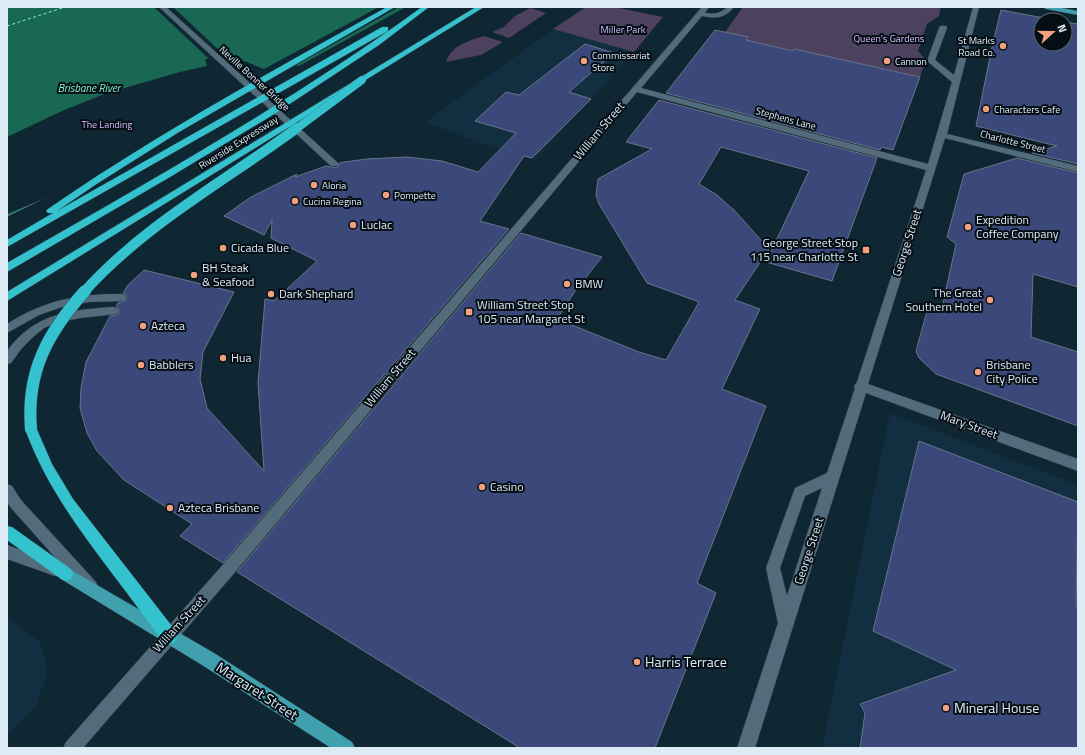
<svg xmlns="http://www.w3.org/2000/svg" width="1085" height="755" viewBox="0 0 1085 755" font-family="'Titillium Web',sans-serif">
	<rect width="100%" height="100%" fill="#0f2633"/>
	<g fill="#112f41">
		<path d="M553 29 634 52 535 160 497 149 425 122Z"/>
		<path d="M890 413 1078 485V748H822Z"/>
		<path d="M7 617 40 642 48 669 37 704 7 736Z"/>
	</g>
	<g fill="#4d4160">
		<path d="M586 7H614L663 17 634 52 553 29Z"/>
		<path d="M743 7H941L939 16 927 24 918 51 926 60 920 77 883 68 881 71 794 49 793 51 746 40 747 37 725 32Z"/>
		<path d="M530 8 546 13 509 38 492 32 504 27 515 16Z"/>
		<path d="M484 36 503 42 481 55 446 62C451 45 469 41 484 36Z"/>
	</g>
	<path fill="#186853" stroke="#538f83" d="M7 7H473L166 140 7 216Z"/>
	<path fill="#0f2633" d="M154 7H173L224 55 227 54 264 69 379 7H399L296 65 299 66 406 7H475L396 54 269 105 166 142 38 204 51 196 7 214V137L62 111 107 93 180 72 207 66 205 60 208 58Z"/>
	<g fill="none" stroke-linecap="round" stroke-linejoin="round">
		<g stroke="#84f0cd" stroke-width="1" stroke-dasharray="3 2.5" stroke-linecap="butt">
			<path d="M7 7H43"/>
			<path d="M7 26 65 7"/>
		</g>
	</g>
	<g fill="#3a4979" stroke="#6b738b">
		<path d="M1001 10 1055 20H1041V44H1065V22L1078 24V164L1032 153 1057 146 976 126 992 47Z"/>
		<path d="M715 30 748 37 746 40 793 51 794 49 920 77 893 150 881 147 880 150 666 93Z"/>
		<path d="M585 44 614 53 569 92 591 99 532 158 524 156 480 221 509 229 223 563 180 536 192 524 124 480 97 451 87 433 80 408 81 388 86 362 110 316 117 315 120 312 118 307 116 306 118 303 126 301V295L123 293 128 285 144 270 234 292 203 352 200 379 207 408 264 471 258 383 265 299 274 301 317 261 271 238 272 220 264 235 224 216 251 197 297 174 295 177 326 166 337 168 340 163 344 162 367 159 407 157 442 161 478 172 516 133 475 121 506 92 519 95Z"/>
		<path d="M659 100 877 158 832 281 766 262 809 171 721 147 699 184 717 195 735 211 769 249 735 300 760 309 722 389 766 406 697 583 716 593 655 748H520L237 572 521 233 602 257 575 291 557 319 639 352 666 360 699 302 647 283 599 204 596 195 598 179 652 149 626 142Z"/>
		<path d="M1017 158 1078 173V287L1033 274 1031 337 1078 352V426L936 374 919 358 916 351 929 304 942 308 956 244 947 237 964 174Z"/>
		<path d="M919 441 1078 502 1076 607 1078 608V748H860L865 713 860 704 956 670 873 631Z"/>
	</g>
	<g fill="none" stroke-linecap="round" stroke-linejoin="round">
		<g stroke="#313f4b" stroke-width="1">
			<g id="minor">
				<path d="M159 7H166L337 162 339 164 337 166H331Z"/>
				<path d="M702 7H709L705 13C714 14 720 14 727 7H734C726 18 715 19 702 16L641 88 928 164 952 82 927 61 939 28 940 26H946L947 28 935 60 954 75 973 7H979L947 134 1078 166V172L945 138 868 384 1078 459V471L866 393 755 748H737L778 623 766 568 795 488 827 473 855 388 854 386 857 382 926 170 637 92 237 570 83 748H63L66 742 227 560ZM822 488 787 596 780 568 805 496Z"/>
				<path d="M121 294 125 295 126 298 125 301 89 302 62 307 39 315 7 333V324C45 300 77 294 121 294Z"/>
				<path d="M113 307 117 308 119 311 117 314 80 318 56 323 44 328 33 337 22 348 11 363 7 364V351C35 313 69 310 113 307Z"/>
				<path d="M7 484 12 486 21 500 96 582 98 587 96 592 91 594 86 592 11 508 7 502Z"/>
				<path d="M7 545 60 564 62 569 60 574 55 576 7 559Z"/>
			</g>
		</g>
		<g stroke="#313f4b" stroke-width="1">
			<g id="major">
				<path d="M1043 7H1057L1078 11V15L1046 9Z"/>
				<path d="M66 567 214 653 352 742 355 748H331L202 665 61 579 59 574 61 569Z"/>
			</g>
		</g>
		<g stroke="#313f4b" stroke-width="1">
			<g id="highway">
				<path d="M387 7H395L179 132 95 185 57 211 382 27H388V31L7 247V240L53 213H48L46 211 48 209C157 134 272 71 387 7Z"/>
				<path d="M422 7H429L379 45 276 113 170 177 7 272V263C148 182 290 103 422 7Z"/>
				<path d="M476 7H484L7 301V292Z"/>
				<path d="M31 424 35 425 52 464 73 499 175 630 177 636 175 642 169 644 163 642C147 620 131 598 114 576 78 528 46 486 25 429L27 425Z"/>
				<path d="M7 526 12 527 71 569 73 574 71 579 66 581 61 579 7 540Z"/>
			</g>
		</g>
		<use href="#minor" fill="#536c7c" fill-rule="evenodd"/>
		<use href="#major" fill="#40a0ad" fill-rule="evenodd"/>
		<use href="#highway" fill="#34c2ce" fill-rule="evenodd"/>
		<g stroke="#313f4b" stroke-width="8" stroke-linecap="butt">
			<path id="highway-bridge-far2" d="M296 129 362 80"/>
		</g>
		<g stroke="#313f4b" stroke-width="10" stroke-linecap="butt">
			<path id="highway-bridge-far1" d="M84 292C144 225 225 181 297 128"/>
		</g>
		<g stroke="#313f4b" stroke-width="13" stroke-linecap="butt">
			<path id="highway-bridge" d="M31 429C26 372 48 332 85 291"/>
		</g>
		<use href="#highway-bridge-far2" stroke="#34c2ce" stroke-width="8"/>
		<use href="#highway-bridge-far1" stroke="#34c2ce" stroke-width="10"/>
		<use href="#highway-bridge" stroke="#34c2ce" stroke-width="12"/>
	</g>
	<g fill="#f2a080" stroke="#050e14" stroke-width="1.5">
		<circle cx="1003" cy="46" r="4"/>
		<circle cx="584" cy="61" r="4"/>
		<circle cx="887" cy="61" r="4"/>
		<circle cx="986" cy="109" r="4"/>
		<circle cx="314" cy="185" r="4"/>
		<circle cx="386" cy="195" r="4"/>
		<circle cx="295" cy="201" r="4"/>
		<circle cx="353" cy="225" r="4"/>
		<circle cx="968" cy="227" r="4"/>
		<circle cx="223" cy="248" r="4"/>
		<rect x="862" y="246" width="8" height="8" rx="2"/>
		<circle cx="194" cy="275" r="4"/>
		<circle cx="567" cy="284" r="4"/>
		<circle cx="271" cy="294" r="4"/>
		<circle cx="990" cy="300" r="4"/>
		<rect x="465" y="308" width="8" height="8" rx="2"/>
		<circle cx="143" cy="326" r="4"/>
		<circle cx="223" cy="358" r="4"/>
		<circle cx="141" cy="365" r="4"/>
		<circle cx="978" cy="372" r="4"/>
		<circle cx="482" cy="487" r="4"/>
		<circle cx="170" cy="508" r="4"/>
		<circle cx="637" cy="662" r="4"/>
		<circle cx="946" cy="708" r="4"/>
	</g>
	<g text-anchor="middle" stroke-width="4" stroke-linejoin="round" paint-order="stroke">
		<g font-size="10" fill="#d5bcfb" stroke="#050e14">
			<text x="623" y="33">Miller Park</text>
			<text x="889" y="42">Queen's Gardens</text>
			<text x="107" y="128">The Landing</text>
		</g>
		<g font-size="10" fill="#ddebf4" stroke="#050e14" text-anchor="start">
			<text x="995" y="44" text-anchor="end">St Marks<tspan x="995" dy="12">Road Co.</tspan></text>
			<text x="592" y="59">Commissariat<tspan x="592" dy="12">Store</tspan></text>
			<text x="895" y="65">Cannon</text>
			<text x="994" y="113">Characters Cafe</text>
			<text x="322" y="189">Aloria</text>
			<text x="394" y="199">Pompette</text>
			<text x="303" y="205">Cucina Regina</text>
		</g>
		<g font-size="10" fill="#ddebf4" stroke="#050e14">
			<text transform="translate(255 78) rotate(42)" y="4">Neville Bonner Bridge</text>
			<text transform="translate(786 118) rotate(15)" y="4">Stephens Lane</text>
			<text transform="translate(1013 141) rotate(14)" y="4">Charlotte Street</text>
			<text transform="translate(238 142) rotate(-32)" y="4">Riverside Expressway</text>
		</g>
		<g font-size="11" font-style="italic" fill="#84f0cd" stroke="#050e14">
			<text x="89" y="92">Brisbane River</text>
		</g>
		<g font-size="12" fill="#ddebf4" stroke="#050e14">
			<text transform="translate(599 131) rotate(-50)" y="4">William Street</text>
			<text transform="translate(907 243) rotate(-72)" y="4">George Street</text>
			<text transform="translate(390 378) rotate(-50)" y="4">William Street</text>
			<text transform="translate(969 425) rotate(20)" y="4">Mary Street</text>
			<text transform="translate(809 551) rotate(-72)" y="4">George Street</text>
			<text transform="translate(179 624) rotate(-48)" y="4">William Street</text>
		</g>
		<g font-size="12" fill="#ddebf4" stroke="#050e14" text-anchor="start">
			<text x="976" y="224">Expedition<tspan x="976" dy="14">Coffee Company</tspan></text>
			<text x="361" y="229">Luclac</text>
			<text x="858" y="247" text-anchor="end">George Street Stop<tspan x="858" dy="14">115 near Charlotte St</tspan></text>
			<text x="231" y="252">Cicada Blue</text>
			<text x="202" y="272">BH Steak<tspan x="202" dy="14">&amp; Seafood</tspan></text>
			<text x="575" y="288">BMW</text>
			<text x="982" y="297" text-anchor="end">The Great<tspan x="982" dy="14">Southern Hotel</tspan></text>
			<text x="279" y="298">Dark Shephard</text>
			<text x="477" y="309">William Street Stop<tspan x="477" dy="14">105 near Margaret St</tspan></text>
			<text x="151" y="330">Azteca</text>
			<text x="231" y="362">Hua</text>
			<text x="149" y="369">Babblers</text>
			<text x="986" y="369">Brisbane<tspan x="986" dy="14">City Police</tspan></text>
			<text x="490" y="491">Casino</text>
			<text x="178" y="512">Azteca Brisbane</text>
		</g>
		<g font-size="14" fill="#ddebf4" stroke="#050e14" text-anchor="start">
			<text x="645" y="667">Harris Terrace</text>
			<text x="954" y="713">Mineral House</text>
		</g>
		<g font-size="14" fill="#ddebf4" stroke="#050e14">
			<text transform="translate(257 691) rotate(33)" y="5">Margaret Street</text>
		</g>
	</g>
	<rect width="1085" height="755" fill="none" stroke="#ddebf4" stroke-width="16"/>
	<g transform="translate(1053 32) rotate(69)"><circle r="19" fill="#050e14" stroke="#5b666e"/>
	<path d="M0-3L7 15L0 10L-7 15Z" fill="#f2a080"/>
	<text y="-6" font-size="11" font-weight="bold" text-anchor="middle" fill="#ddebf4">N</text>
	</g>
</svg>
